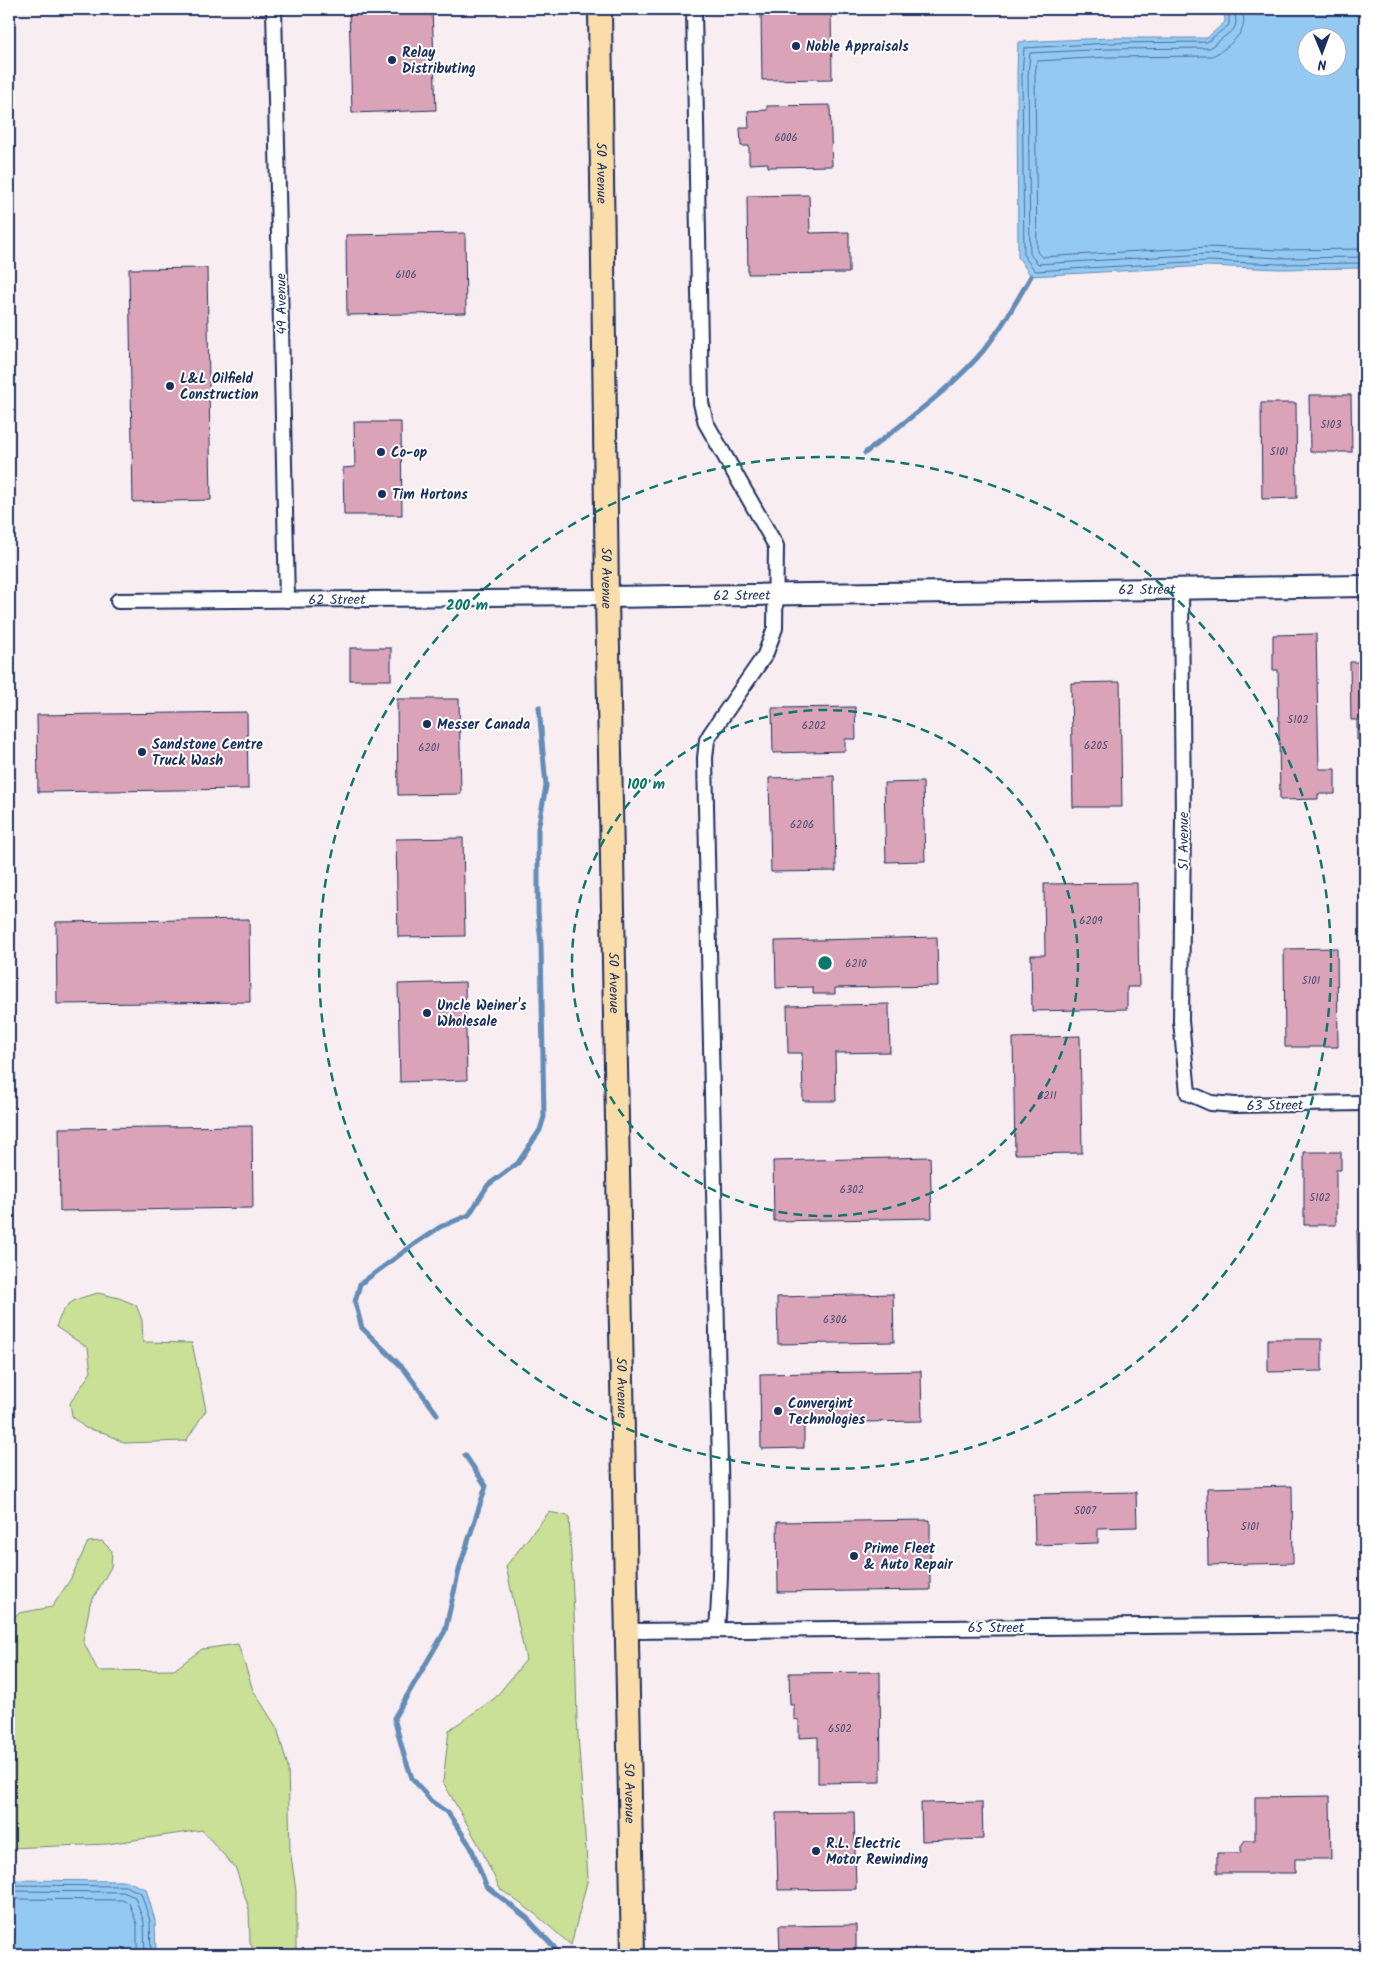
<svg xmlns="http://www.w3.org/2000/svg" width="1374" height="1964" viewBox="0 0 1374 1964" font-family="Kalam,sans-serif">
	<rect width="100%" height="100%" fill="#f8edf1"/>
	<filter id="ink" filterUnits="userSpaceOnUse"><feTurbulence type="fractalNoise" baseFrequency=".02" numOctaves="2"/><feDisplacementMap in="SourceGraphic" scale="10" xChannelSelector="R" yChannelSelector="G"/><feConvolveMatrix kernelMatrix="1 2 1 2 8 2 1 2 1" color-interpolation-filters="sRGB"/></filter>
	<g filter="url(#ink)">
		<g fill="#c9e096" stroke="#72887a">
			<path d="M98 1293 119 1298 136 1305 142 1320 143 1342 192 1343 206 1410 186 1441 124 1443 105 1433 85 1428 72 1416 70 1403 91 1372 88 1348 56 1327C65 1301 72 1300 98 1293Z"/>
			<path d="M549 1512 569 1516 575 1634 577 1720 588 1878 571 1945 535 1914 500 1889 480 1847 443 1782 449 1730 495 1698 526 1660 506 1566Z"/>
			<path d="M102 1541 112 1551 111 1567 90 1604 83 1641 98 1671 174 1670 202 1649 238 1644 253 1690 277 1728 288 1767 290 1849 296 1891V1955H256L250 1943 249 1909 236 1869 202 1830 107 1844 9 1848V1621L19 1613 52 1607 70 1580 88 1542Z"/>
		</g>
		<g fill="#94caf2" stroke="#648cb7" fill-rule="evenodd">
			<path d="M1224 9H1365V268L1280 269 1207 266 1031 276 1018 257 1017 74 1018 42 1109 38H1207L1225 22ZM1306 38H1336V68H1306Z"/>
			<path d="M9 1880 126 1881 146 1889 155 1921 156 1955H9Z"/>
		</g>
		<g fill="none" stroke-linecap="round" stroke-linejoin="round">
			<g stroke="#4b6d99" stroke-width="1">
				<path d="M1229 9V25L1207 42 1109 43 1024 48 1022 75 1024 256 1035 271 1207 261 1280 264 1365 263"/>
				<path d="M1235 9 1236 23 1234 29 1210 48 1109 49 1030 53 1028 75 1030 254 1038 264 1207 254 1280 258 1365 257"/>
				<path d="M1243 9C1243 15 1245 23 1242 29 1238 39 1222 52 1212 56L1109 57 1037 61 1035 75 1037 252 1042 257 1207 247 1280 250 1365 249"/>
				<path d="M9 1885 125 1886 141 1893 150 1921 151 1955"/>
				<path d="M9 1891 123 1892 135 1897 144 1922 145 1955"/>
				<path d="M9 1899 122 1900 129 1903 137 1924V1955"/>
			</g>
			<g stroke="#648cb7" stroke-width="5">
				<path d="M865 453C903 423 944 394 976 359 998 335 1015 304 1031 276"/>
				<path d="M437 1414 404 1369 362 1328 355 1302 360 1284 413 1245 440 1227 469 1215 488 1185 518 1163 540 1130 544 1117 541 944 538 912V829L546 786 539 707"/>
				<path d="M465 1455 486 1486 460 1566 445 1631 394 1718 404 1755 412 1778 431 1801 448 1813 471 1847 486 1886 527 1918 554 1947 557 1955"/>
			</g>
		</g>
		<g fill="#daa3b8" stroke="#1b2f5e">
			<path d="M349 9H432L436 110 352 113Z"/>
			<path d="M831 11 832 79 762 80 761 12Z"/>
			<path d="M830 105 832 166 768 167V163L749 164V146H741L740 128H749L748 111 767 110V106Z"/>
			<path d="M809 195 810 233 849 232V273L748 274 747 196Z"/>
			<path d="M465 233 466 313 347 315 346 235Z"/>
			<path d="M207 268 211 500 133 502 129 269Z"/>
			<path d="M1309 395H1351L1352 452H1310Z"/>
			<path d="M1261 403H1296L1297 498 1262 499Z"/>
			<path d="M354 422H401L402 515H344L343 468 355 467Z"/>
			<path d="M1316 634 1319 769H1335V794H1318V799L1280 800 1278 670H1273V635Z"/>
			<rect x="350" y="648" width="41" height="32"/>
			<path d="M1350 662H1365V740H1357V720H1351Z"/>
			<path d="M1120 682 1122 807H1073L1071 683Z"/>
			<path d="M397 699H459L461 794 398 795Z"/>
			<path d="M855 707 856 739H845V751L773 753 772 708Z"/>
			<path d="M247 712 248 789 38 792 37 715Z"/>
			<path d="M834 776 836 871 771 872 769 778Z"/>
			<path d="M923 782 925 861 886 862 884 783Z"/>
			<path d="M463 838 465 936 398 937 396 839Z"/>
			<path d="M1137 883 1139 987H1127V1009L1032 1011 1031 955H1045L1044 884Z"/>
			<path d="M249 919 250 1002 57 1004 56 922Z"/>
			<path d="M937 937 938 986 835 988V994H813V987L776 988 775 941Z"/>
			<path d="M1337 948 1338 1047H1285L1284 949Z"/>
			<path d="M465 982 467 1080 400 1082 398 984Z"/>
			<path d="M889 1004 890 1052 835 1053 836 1101H803L802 1053H788L787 1006Z"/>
			<path d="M1080 1036 1082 1153 1015 1154 1013 1038Z"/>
			<path d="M252 1126 253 1208 60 1211 59 1128Z"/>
			<path d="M1304 1152H1341V1170H1336V1225H1304Z"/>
			<path d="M930 1157 932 1218 774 1221 773 1161Z"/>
			<path d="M1357 1230H1365V1271H1358Z"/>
			<path d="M893 1294 894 1342 778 1344 777 1297Z"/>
			<path d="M1268 1339H1322V1371L1268 1372Z"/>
			<path d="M921 1371 922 1421 804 1423V1448L761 1449 760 1374Z"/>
			<path d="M1292 1486 1293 1563 1208 1565 1207 1488Z"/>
			<path d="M1136 1492 1137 1527 1098 1528V1543L1035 1545 1034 1494Z"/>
			<path d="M930 1520V1590L778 1592 777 1522Z"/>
			<path d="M880 1672 881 1782 818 1783V1737L799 1738V1720L794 1719V1705H790L789 1673Z"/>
			<path d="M1330 1796 1331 1859H1295V1873H1217V1853H1241V1846L1245 1840H1255V1797Z"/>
			<path d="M982 1802 983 1839 922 1841 921 1803Z"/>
			<path d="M854 1812 856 1889 778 1890 776 1813Z"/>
			<path d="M856 1925V1955H780L779 1926Z"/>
		</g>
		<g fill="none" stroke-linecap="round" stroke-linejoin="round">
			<g stroke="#1b2f5e" stroke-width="18">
				<g id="minor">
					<path d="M274 9 287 600"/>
					<path d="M694 9 701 403 706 423 776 546 775 628 765 655 711 733 707 740 705 758C708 949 714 1141 717 1332 718 1431 725 1531 717 1630"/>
					<path d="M1181 589 1183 819 1181 1021 1188 1093 1211 1103 1235 1105 1365 1103"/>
					<path id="s1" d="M118 601 607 597"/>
					<path d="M626 1631 1365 1624"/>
				</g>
			</g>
			<g stroke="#1b2f5e" stroke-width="24">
				<g id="secondary">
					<path id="s2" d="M607 597 1365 586"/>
				</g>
			</g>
			<g stroke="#1b2f5e" stroke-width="26">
				<g id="primary">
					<path id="s3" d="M600 9 607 597 633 1955"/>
				</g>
			</g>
			<use href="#minor" stroke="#fff" stroke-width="14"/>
			<use href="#secondary" stroke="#fff" stroke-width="20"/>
			<use href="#primary" stroke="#faddab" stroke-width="22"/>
		</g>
	</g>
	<g fill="none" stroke="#0f766e" stroke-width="2.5" stroke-dasharray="9 6">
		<circle cx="825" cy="963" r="253"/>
		<circle cx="825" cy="963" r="506"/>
	</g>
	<g fill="#1b2f5e" stroke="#fff" stroke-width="2">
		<circle cx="796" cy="46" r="5"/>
		<circle cx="392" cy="60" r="5"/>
		<circle cx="170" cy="386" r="5"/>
		<circle cx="381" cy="452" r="5"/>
		<circle cx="382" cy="494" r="5"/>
		<circle cx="427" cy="724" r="5"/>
		<circle cx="142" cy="752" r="5"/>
		<circle cx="427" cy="1013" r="5"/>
		<circle cx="778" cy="1411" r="5"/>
		<circle cx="854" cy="1556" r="5"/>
		<circle cx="816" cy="1851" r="5"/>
	</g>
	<g text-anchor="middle" stroke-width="4" stroke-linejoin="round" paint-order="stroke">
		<g font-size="11" fill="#4b4c74">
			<text x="786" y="141">6006</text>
			<text x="406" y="278">6106</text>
			<text x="1331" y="428">5103</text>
			<text x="1279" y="455">5101</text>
			<text x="1298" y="723">5102</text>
			<text x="814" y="729">6202</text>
			<text x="1096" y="749">6205</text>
			<text x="429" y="751">6201</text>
			<text x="802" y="828">6206</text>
			<text x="1091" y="924">6209</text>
			<text x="856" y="967">6210</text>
			<text x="1311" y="984">5101</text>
			<text x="1047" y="1099">6211</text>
			<text x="852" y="1193">6302</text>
			<text x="1320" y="1201">5102</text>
			<text x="835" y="1323">6306</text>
			<text x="1085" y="1514">5007</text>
			<text x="1250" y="1530">5101</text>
			<text x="840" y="1732">6502</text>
		</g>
		<g font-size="14" font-weight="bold" fill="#1b2f5e" stroke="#fff" text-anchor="start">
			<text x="806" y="51">Noble Appraisals</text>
			<text x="402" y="57">Relay<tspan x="402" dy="16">Distributing</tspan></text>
			<text x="180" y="383">L&amp;L Oilfield<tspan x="180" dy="16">Construction</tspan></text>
			<text x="391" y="457">Co-op</text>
			<text x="392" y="499">Tim Hortons</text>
			<text x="437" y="729">Messer Canada</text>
			<text x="152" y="749">Sandstone Centre<tspan x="152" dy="16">Truck Wash</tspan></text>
			<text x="437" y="1010">Uncle Weiner's<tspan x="437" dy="16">Wholesale</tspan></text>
			<text x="788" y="1408">Convergint<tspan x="788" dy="16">Technologies</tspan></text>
			<text x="864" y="1553">Prime Fleet<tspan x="864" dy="16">&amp; Auto Repair</tspan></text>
			<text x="826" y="1848">R.L. Electric<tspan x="826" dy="16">Motor Rewinding</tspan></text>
		</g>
		<g font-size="14" fill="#1b2f5e" stroke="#fff">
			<text dy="5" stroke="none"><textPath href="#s3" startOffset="164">50 Avenue</textPath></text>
			<text transform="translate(281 304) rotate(-91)" y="5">49 Avenue</text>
			<text dy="5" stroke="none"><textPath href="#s3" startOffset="569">50 Avenue</textPath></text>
			<text dy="5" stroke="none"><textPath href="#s2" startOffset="540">62 Street</textPath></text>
			<text dy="5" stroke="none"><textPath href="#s2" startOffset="135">62 Street</textPath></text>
			<text dy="5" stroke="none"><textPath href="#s1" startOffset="219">62 Street</textPath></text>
			<text transform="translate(1183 841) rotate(-90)" y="5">51 Avenue</text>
			<text dy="5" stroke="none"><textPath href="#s3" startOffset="974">50 Avenue</textPath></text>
			<text transform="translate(1275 1105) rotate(-1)" y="5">63 Street</text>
			<text dy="5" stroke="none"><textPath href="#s3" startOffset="1379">50 Avenue</textPath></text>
			<text x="996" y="1632">65 Street</text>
			<text dy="5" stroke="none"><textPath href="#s3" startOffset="1784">50 Avenue</textPath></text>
		</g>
	</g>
	<circle cx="825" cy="963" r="8" fill="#0f766e" stroke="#fff" stroke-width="2.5"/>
	<g font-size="15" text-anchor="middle" font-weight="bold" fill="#0f766e" stroke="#fff" stroke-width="4" stroke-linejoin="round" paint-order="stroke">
		<text x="467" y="610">200 m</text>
		<text x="646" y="789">100 m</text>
	</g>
	<rect width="1374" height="1964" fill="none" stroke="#fff" stroke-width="30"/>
	<rect x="15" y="15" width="1344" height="1934" fill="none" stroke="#1b2f5e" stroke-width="2" filter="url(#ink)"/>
	<g transform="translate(1322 52) rotate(179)"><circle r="24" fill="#ffffff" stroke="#a4acbf"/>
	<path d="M0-4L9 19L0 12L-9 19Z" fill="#1b2f5e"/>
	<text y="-8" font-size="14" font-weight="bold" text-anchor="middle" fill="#1b2f5e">N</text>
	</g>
</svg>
